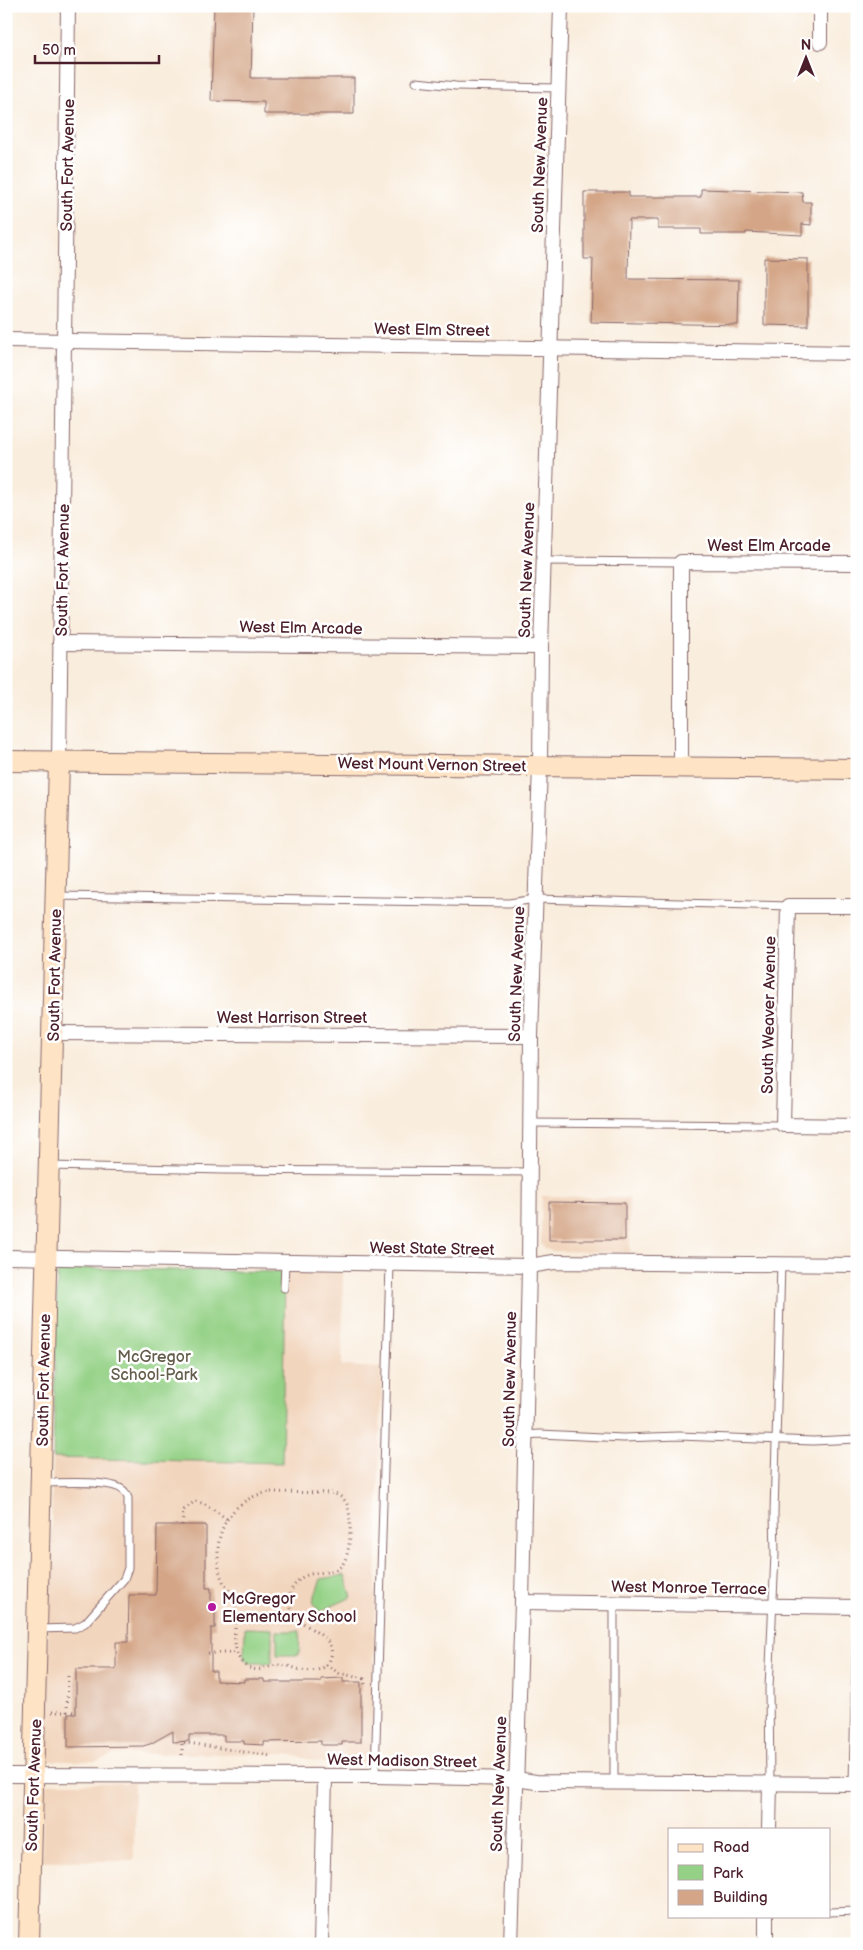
<svg xmlns="http://www.w3.org/2000/svg" width="863" height="1950" viewBox="0 0 863 1950" font-family="'Balsamiq Sans',sans-serif">
	<rect width="100%" height="100%" fill="#fff"/>
	<filter id="ink" filterUnits="userSpaceOnUse"><feTurbulence type="fractalNoise" baseFrequency=".02" numOctaves="2"/><feDisplacementMap in="SourceGraphic" scale="10" xChannelSelector="R" yChannelSelector="G"/><feConvolveMatrix kernelMatrix="1 2 1 2 8 2 1 2 1" color-interpolation-filters="sRGB"/></filter>
	<filter id="wash" filterUnits="userSpaceOnUse"><feTurbulence type="fractalNoise" baseFrequency=".0096" numOctaves="4" result="noise"/><feDisplacementMap in="SourceGraphic" scale="20" xChannelSelector="R" yChannelSelector="G"/><feGaussianBlur stdDeviation="1.12" result="paint"/><feColorMatrix in="noise" values="0 0 0 0 0 0 0 0 0 0 0 0 0 0 0 0 0 1.4 0 .05"/><feComposite in="paint" operator="in"/></filter>
	<g filter="url(#wash)">
		<rect width="100%" height="100%" fill="#f9eddd"/>
		<g fill="#f2d5bd">
			<path d="M542 1196 629 1198 630 1252 553 1251 545 1249 541 1243Z"/>
			<path d="M285 1272H343L342 1366 382 1368 371 1764H327L288 1754H115L98 1761H51L47 1757 45 1752 53 1458 282 1463Z"/>
			<path d="M53 1783H134V1861H42L43 1793 47 1784Z"/>
		</g>
		<g fill="#94d186" stroke="#6f7858">
			<path d="M68 1268 285 1272 282 1463 53 1458 57 1276 59 1272Z"/>
			<path d="M345 1575 352 1597 319 1612 313 1601 321 1579Z"/>
			<path d="M245 1628 272 1629V1663H248L244 1658Z"/>
			<path d="M277 1631H300L299 1655H277Z"/>
		</g>
		<g id="blocks">
			<g fill="#d4a687">
				<path d="M214 6H253L251 78H354V114H264V102L211 101Z"/>
				<path d="M701 189 802 192 803 202H811V225L802 224V235L746 232V234H701V229H658V220H629L628 279 739 280 738 325 591 322 593 259H584V192H629V197H701Z"/>
				<path d="M764 258 808 259V326L764 325Z"/>
				<path d="M549 1202 625 1203V1240H549Z"/>
				<path d="M157 1525H206V1588H211V1607H215V1628H211V1671H216V1681L244 1682V1679H264V1682H321V1679L343 1678V1682H361V1742H342V1745H321V1741L264 1742V1745L244 1744V1741H224V1735H189V1741L173 1742V1731L150 1744 143 1746 68 1747V1714H76V1669H116V1642H128L129 1595H156Z"/>
			</g>
		</g>
	</g>
	<g filter="url(#ink)">
		<use href="#blocks" fill-opacity="0" stroke="#876769" stroke-width="1"/>
		<g fill="none" stroke-linecap="round" stroke-linejoin="round">
			<g stroke="#876769" stroke-width="9">
				<g id="lane">
					<path d="M416 82 456 86 559 88"/>
					<path d="M544 561 681 562"/>
					<path d="M56 896 509 903 536 899 788 906"/>
					<path d="M530 1123 783 1125"/>
					<path d="M49 1166 224 1170 530 1172"/>
					<path d="M284 1288 285 1263"/>
					<path d="M525 1435 540 1434 623 1438 679 1436 813 1441 857 1439"/>
					<path d="M614 1603V1783"/>
					<path d="M38 1629 75 1628 85 1623 124 1579 128 1568V1498C127 1496 126 1493 124 1491 114 1479 60 1483 43 1483"/>
					<path d="M375 1776 390 1264"/>
					<path d="M770 1784 769 1688 775 1554 774 1513 781 1264"/>
					<path d="M853 1784 857 1610"/>
					<path d="M829 1912 857 1911"/>
				</g>
			</g>
			<g stroke="#876769" stroke-width="16">
				<g id="street">
					<path d="M820 42V6"/>
					<path d="M6 340 857 353"/>
					<path d="M60 643 541 647"/>
					<path d="M59 761 68 6"/>
					<path d="M681 767V562L857 563"/>
					<path d="M857 906H788L783 1125 857 1126"/>
					<path d="M52 1033 531 1036"/>
					<path d="M6 1257 529 1266 554 1262 857 1265"/>
					<path d="M522 1602 857 1607"/>
					<path d="M6 1775 375 1776 516 1779 536 1782 857 1784"/>
					<path d="M769 1829 770 1784"/>
					<path d="M321 1944 325 1777"/>
					<path d="M511 1944 522 1602 529 1266 531 1036 540 765 541 647 561 6"/>
					<path d="M766 1944V1916"/>
				</g>
			</g>
			<g stroke="#876769" stroke-width="22">
				<g id="secondary">
					<path d="M6 761 857 769"/>
					<path d="M29 1944 59 761"/>
				</g>
			</g>
			<g stroke="#876769" stroke-width="3" stroke-dasharray="1 4" stroke-linecap="butt">
				<path d="M271 1492 332 1493C339 1495 346 1499 348 1507 352 1520 351 1557 341 1566 327 1579 306 1564 292 1589 290 1594 290 1599 290 1604 294 1631 343 1632 329 1662 323 1672 307 1672 298 1669 292 1667 285 1665 279 1665 267 1666 258 1674 246 1666 228 1653 238 1623 235 1605 234 1596 227 1589 223 1581 219 1573 218 1565 218 1555 217 1523 238 1496 271 1492Z"/>
				<path d="M182 1525 184 1510 195 1501 205 1504 227 1519"/>
				<path d="M208 1653H237"/>
				<path d="M326 1665 339 1673 364 1679 365 1684"/>
				<path d="M52 1712H76"/>
				<path d="M67 1712 68 1675"/>
				<path d="M182 1755V1742L270 1756"/>
			</g>
			<use href="#lane" stroke="#fff" stroke-width="7"/>
			<use href="#street" stroke="#fff" stroke-width="14"/>
			<use href="#secondary" stroke="#fee4c5" stroke-width="20"/>
		</g>
	</g>
	<circle fill="#b5179e" stroke="#fff" stroke-width="2" cx="212" cy="1607" r="5"/>
	<g text-anchor="middle" stroke-width="5" stroke-linejoin="round" paint-order="stroke">
		<g font-size="16" fill="#4a1f2b" stroke="#fff">
			<text transform="translate(67 165) rotate(-89)" y="6">South Fort Avenue</text>
			<text transform="translate(539 165) rotate(-88)" y="6">South New Avenue</text>
			<text transform="translate(432 329) rotate(1)" y="6">West Elm Street</text>
			<text x="769" y="551">West Elm Arcade</text>
			<text transform="translate(62 570) rotate(-89)" y="6">South Fort Avenue</text>
			<text transform="translate(526 570) rotate(-88)" y="6">South New Avenue</text>
			<text transform="translate(301 627) rotate(1)" y="6">West Elm Arcade</text>
			<text transform="translate(432 764) rotate(1)" y="6">West Mount Vernon Street</text>
			<text transform="translate(516 974) rotate(-88)" y="6">South New Avenue</text>
			<text transform="translate(54 975) rotate(-89)" y="6">South Fort Avenue</text>
			<text transform="translate(768 1015) rotate(-89)" y="6">South Weaver Avenue</text>
			<text x="292" y="1023">West Harrison Street</text>
			<text transform="translate(432 1248) rotate(1)" y="6">West State Street</text>
			<text transform="translate(509 1379) rotate(-89)" y="6">South New Avenue</text>
			<text transform="translate(43 1380) rotate(-89)" y="6">South Fort Avenue</text>
			<text transform="translate(689 1587) rotate(1)" y="6">West Monroe Terrace</text>
			<text transform="translate(402 1760) rotate(1)" y="6">West Madison Street</text>
			<text transform="translate(498 1784) rotate(-88)" y="6">South New Avenue</text>
			<text transform="translate(33 1785) rotate(-88)" y="6">South Fort Avenue</text>
		</g>
		<g font-size="16" fill="#645d4b" stroke="#fff">
			<text x="154" y="1362">McGregor<tspan x="154" dy="18">School-Park</tspan></text>
		</g>
		<g font-size="16" fill="#4a1f2b" stroke="#fff" text-anchor="start">
			<text x="222" y="1604">McGregor<tspan x="222" dy="18">Elementary School</tspan></text>
		</g>
	</g>
	<rect width="863" height="1950" fill="none" stroke="#fff" stroke-width="25"/>
	<rect x="668" y="1828" width="162" height="90" fill="#ffffff" stroke="#b7a5aa"/>
	<rect x="678" y="1844" width="25" height="8" fill="#fee4c5" stroke="#b7a5aa"/>
	<text x="713" y="1852" font-size="15" fill="#4a1f2b">Road</text>
	<rect x="678" y="1865" width="25" height="15" fill="#94d186" stroke="#b7a5aa"/>
	<text x="713" y="1878" font-size="15" fill="#4a1f2b">Park</text>
	<rect x="678" y="1890" width="25" height="15" fill="#d4a687" stroke="#b7a5aa"/>
	<text x="713" y="1902" font-size="15" fill="#4a1f2b">Building</text>
	<g transform="translate(806 58)" stroke="#ffffff" stroke-width="4" paint-order="stroke">
	<path d="M0-4L9 19L0 12L-9 19Z" fill="#4a1f2b"/>
	<text y="-8" font-size="14" font-weight="bold" text-anchor="middle" fill="#4a1f2b">N</text>
	</g>
	<path d="M35 55v8h124v-8" fill="none" stroke="#4a1f2b" stroke-width="2.5"/>
	<text x="42" y="55" font-size="15" fill="#4a1f2b" stroke="#ffffff" stroke-width="4" paint-order="stroke">50 m</text>
</svg>
